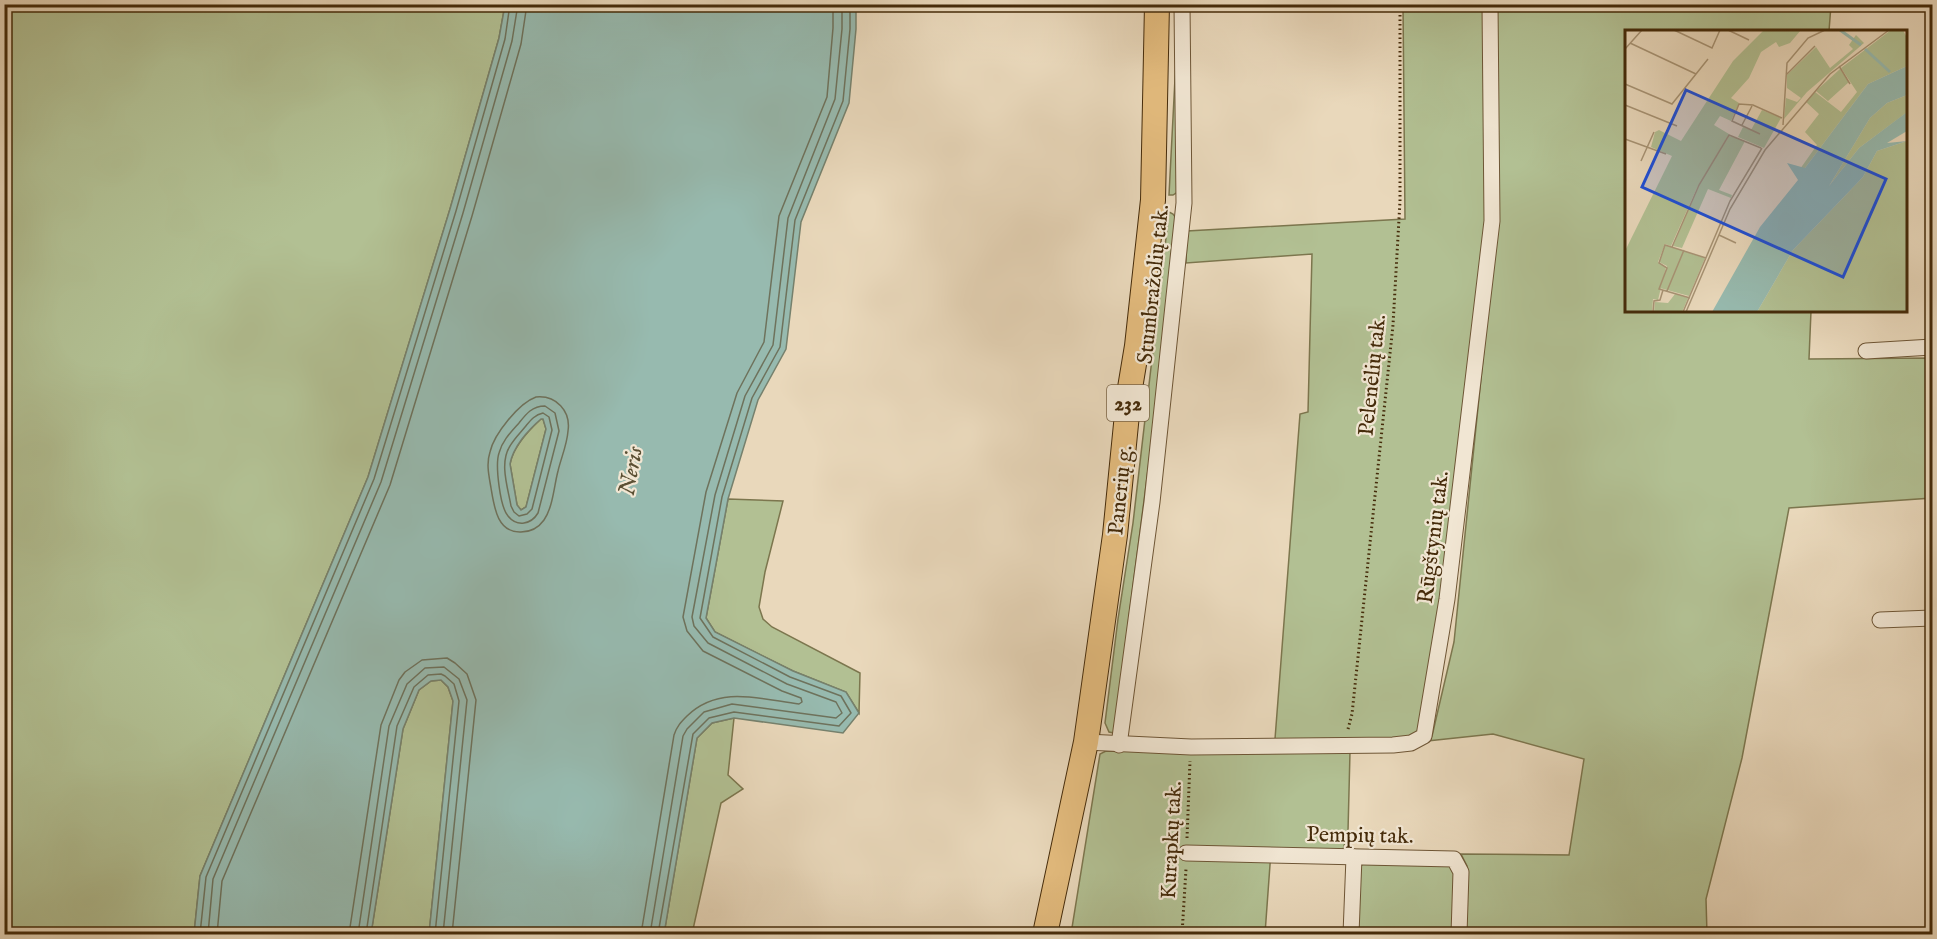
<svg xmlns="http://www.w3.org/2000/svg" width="1937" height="939" viewBox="0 0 1937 939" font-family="'IM FELL English',serif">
	<rect width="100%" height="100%" fill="#e9d8bb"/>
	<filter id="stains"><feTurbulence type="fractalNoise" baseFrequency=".00333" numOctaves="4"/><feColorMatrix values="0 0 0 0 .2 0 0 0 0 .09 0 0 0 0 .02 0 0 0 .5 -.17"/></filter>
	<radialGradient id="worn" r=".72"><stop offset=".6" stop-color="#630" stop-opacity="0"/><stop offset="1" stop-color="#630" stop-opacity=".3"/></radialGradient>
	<g fill="#b2c093" stroke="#7c764e" stroke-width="1.5">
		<path d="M5 5H505L499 38 450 209 368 477 200 876 194 934H5Z"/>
		<path d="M1403 5H1484L1485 239 1444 582 1422 727 1416 735 1407 738 1275 739 1300 414 1308 412 1312 254 1186 263 1187 231 1405 219Z"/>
		<path d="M1497 5H1831L1829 31 1626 32V310L1811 311 1809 359 1932 358V498L1789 508 1742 758 1706 899 1707 934H1465L1467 866 1461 854 1569 855 1584 759 1493 734 1427 741 1432 736 1454 642 1489 300Z"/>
		<path d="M1177 40 1179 191 1173 195H1169Z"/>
		<path d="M1169 212 1173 214 1176 218 1157 400 1114 733 1109 732 1105 723 1118 619 1133 523Z"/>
		<path d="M541 419H543L546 429 526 507 521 510 517 505 510 464C513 447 528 431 541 419Z"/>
		<path d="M728 499 783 501 765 572 759 607 763 619 772 627 860 673 859 713 846 692 793 671 715 632 706 618Z"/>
		<path d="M441 680 448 687 453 701 429 934H371L403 729 419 690 431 681Z"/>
		<path d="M734 718 728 775 743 789 721 803 692 934H664L697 738 712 723Z"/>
		<path d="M1106 751 1350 752 1348 831 1343 850 1271 851 1265 934H1071L1100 754Z"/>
		<path d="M1452 862 1457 871 1453 934H1355L1358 867 1365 863Z"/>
	</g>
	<path fill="#97baaf" stroke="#76816d" stroke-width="1.5" fill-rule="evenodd" d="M505 5H856V29L849 103 801 222 786 349 758 400 728 499 706 618 715 632 793 671 846 692 859 713 843 733 734 718 712 723 697 738 664 934H429L453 701 448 687 441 680 431 681 419 690 403 729 371 934H194L200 876 368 477 450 209 499 38ZM541 419H543L546 429 526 507 521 510 517 505 510 464C513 447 528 430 541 419Z"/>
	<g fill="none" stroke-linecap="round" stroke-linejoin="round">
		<g stroke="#6e725c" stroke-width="1.5">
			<path d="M536 397C556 395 571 411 568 431 567 445 561 458 558 471 554 486 553 507 544 520 539 527 531 532 521 532 497 533 494 506 491 488 489 476 486 464 490 452 494 434 519 403 536 397Z"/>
			<path d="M545 406 555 413 559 431 538 513C535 518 531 522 524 523 517 524 512 521 508 516 500 507 495 465 499 453 502 441 511 432 519 423 526 414 532 406 545 406Z"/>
			<path d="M543 413 549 417 552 430 532 509 527 514 519 516 514 512 511 506C508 488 499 463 510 446 514 439 520 433 525 427 530 421 534 415 543 413Z"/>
			<path d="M200 934 206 877 374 479 456 211 505 39 510 4"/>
			<path d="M208 934 213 879 381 482 463 213 512 41 518 4"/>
			<path d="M217 934 222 881 390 485 472 216 521 44 527 4"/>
			<path d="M349 934 381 725 399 680 405 672 422 660 447 658 455 663 467 674 476 700 452 934"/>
			<path d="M358 934 389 726 407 684 425 668 444 667 459 679 467 700 443 934"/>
			<path d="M366 934 397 726 414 687 428 675 441 674 445 676 454 684 459 701 435 934"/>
			<path d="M641 934 674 735C677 726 681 722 687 716 719 685 760 699 799 704L802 702 801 698 782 691 703 651 687 631 683 617 706 492 737 393 764 342 779 216 827 97 833 28V4"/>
			<path d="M650 934 683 736 687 729 704 712 732 704 836 718 842 713 836 702 787 684 708 643 694 626 692 617 715 495 745 396 773 345 788 218 835 99 842 29V4"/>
			<path d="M658 934 693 734 709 718 734 712 839 726 851 713 841 696 790 677 713 637 700 618 722 497 752 398 780 347 795 220 843 101 850 29V4"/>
		</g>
		<g stroke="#6e5636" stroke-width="17">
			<g id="street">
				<path d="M1866 351 1932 347"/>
				<path d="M1880 620 1932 618"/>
				<path d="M1086 742 1191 747 1393 745 1411 743 1424 736 1447 599 1492 221 1490 4"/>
				<path d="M1119 745 1152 502 1184 203 1182 4"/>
				<path d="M1186 853 1454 859 1461 872 1459 934"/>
				<path d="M1351 934 1354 857"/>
			</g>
		</g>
		<g stroke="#452b0a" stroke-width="26">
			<path id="primary" d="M1045 934 1086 742 1115 535 1129 394 1137 346 1153 200 1157 4"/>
		</g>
		<g stroke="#452b0a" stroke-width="3" stroke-dasharray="1.5 3" stroke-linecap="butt">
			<path d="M1348 729 1352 714 1393 325 1400 201V4"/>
			<path d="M1187 838 1190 761"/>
			<path d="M1182 934 1186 869"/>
		</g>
		<use href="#street" stroke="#f1e6d3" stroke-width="15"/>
		<use href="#primary" stroke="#e4bc7e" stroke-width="24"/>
	</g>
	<g text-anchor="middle" stroke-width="4.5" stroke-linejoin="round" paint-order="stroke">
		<rect fill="#f1e6d3" stroke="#796346" stroke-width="1.5" x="1107" y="385" width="42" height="36" rx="4.5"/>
		<g font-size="21" font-weight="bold" fill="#452b0a">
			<text x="1128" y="410">232</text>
		</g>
		<g font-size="22" fill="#452b0a" stroke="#f1e6d3">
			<text transform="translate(1152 284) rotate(-84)" y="8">Stumbražolių tak.</text>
			<text transform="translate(1371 375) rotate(-84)" y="8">Pelenėlių tak.</text>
			<text transform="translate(1119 490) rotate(-84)" y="8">Panerių g.</text>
			<text transform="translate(1432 537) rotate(-83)" y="8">Rūgštynių tak.</text>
			<text transform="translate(1360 834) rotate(1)" y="8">Pempių tak.</text>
			<text transform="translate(1170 840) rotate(-87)" y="8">Kurapkų tak.</text>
		</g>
		<g font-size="24" font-style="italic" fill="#5a4f33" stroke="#f1e6d3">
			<text transform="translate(630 471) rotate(-80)" y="8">Neris</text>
		</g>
	</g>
	<g transform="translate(1625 30)">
		<rect width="282" height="282" fill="#e9d8bb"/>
		<path d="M139 0H176L165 13 154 17 151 12 136 22 124 48 106 68 114 73 106 91 95 86 89 95 104 104 72 158 46 216 40 214 33 232 41 237 33 270 28 269 27 282H0V221L47 126 26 117 30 102 34 100 56 111 108 31ZM266 0H278L282 8V36L243 54 180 138 175 139 192 115 180 102 194 84 181 72 190 62 216 82 232 62 216 38ZM231 5 239 13 182 62 159 89 161 68 172 72 176 68 162 58V45L191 17 205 38 228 19 224 15ZM215 39 224 52 203 71 191 61ZM282 65 281 83 234 118 204 156 245 88 262 73ZM137 80 156 88 139 118 113 107 118 97 126 100ZM104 106 120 111 94 160 107 165 106 168 83 159 57 218 48 216 75 153ZM282 111V282H132L168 220 238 147 252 121ZM40 215 80 228 64 266 35 258 42 236 34 232ZM50 264 63 268 57 282H29L30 272 43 273Z" fill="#b2c093"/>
		<path d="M282 36V65L262 73 245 88 204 156 234 118 282 82V101L262 113 282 111 252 121 238 147 168 220 132 282H87L135 197 173 150 162 133 180 138 243 54Z" fill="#97baaf"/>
		<path fill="none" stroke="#97baaf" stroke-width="3" d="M215 0 236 15M240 19 265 42"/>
		<path fill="none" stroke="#a79374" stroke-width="1.5" d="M49 0 87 18 95 0M103 0 124 10M5 13 71 44M0 19 17 0M214 36 225 54M161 45 190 16M0 54 47 74 83 29M0 75 52 96M117 95 127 76M158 95 162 33 183 8 200 0M135 104 107 91 114 74 128 75 157 88M0 109 41 124M16 131 29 102M94 205 111 213M47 217 74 155 104 105 136 118M42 261 59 220M65 268 34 259 42 238 34 233 40 215 81 228M28 282 29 271 35 270 38 260M58 282 105 171 137 118M61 282 105 179 140 120 205 44 264 0"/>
		<path fill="#1d4ed8" fill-opacity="0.15" stroke="#1d4ed8" stroke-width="3" d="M61 60 261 149 218 247 17 157Z"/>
		<rect width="282" height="282" fill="none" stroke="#452b0a" stroke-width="3"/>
	</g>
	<rect width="1937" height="939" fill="none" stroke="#e9d8bb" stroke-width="24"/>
	<rect x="6" y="6" width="1925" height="927" fill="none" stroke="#452b0a" stroke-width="3"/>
	<rect x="12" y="12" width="1913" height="915" fill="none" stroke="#452b0a" stroke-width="1.5"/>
	<rect width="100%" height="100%" filter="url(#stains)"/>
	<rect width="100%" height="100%" fill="url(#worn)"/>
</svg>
